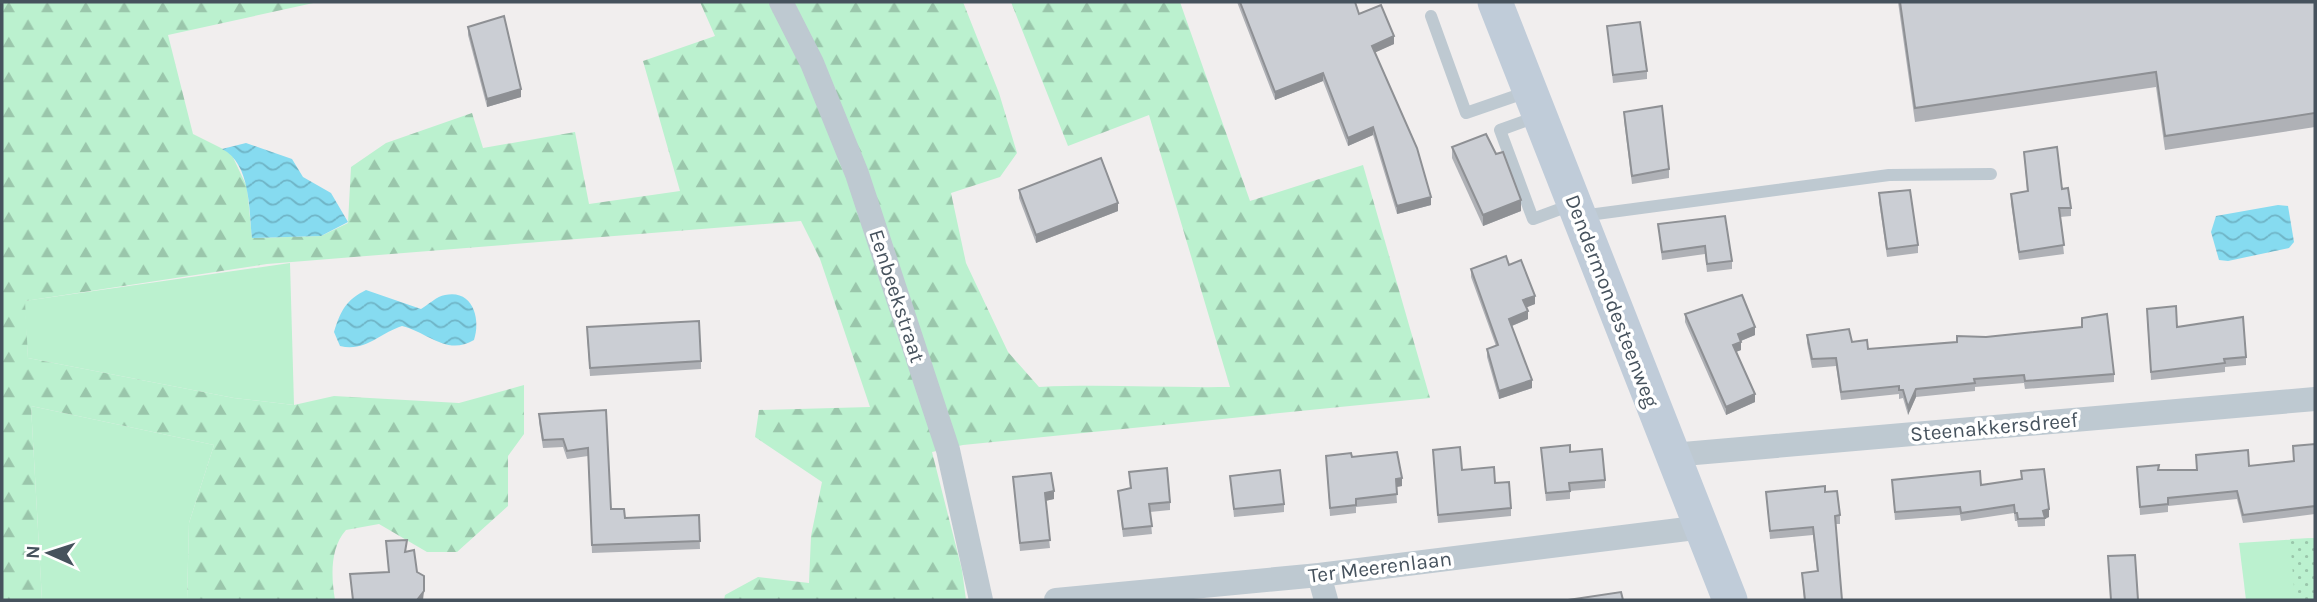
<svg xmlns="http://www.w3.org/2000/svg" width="2317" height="602" viewBox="0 0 2317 602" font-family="Karla,sans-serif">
	<defs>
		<pattern id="forest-firs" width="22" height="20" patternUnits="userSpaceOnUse" patternTransform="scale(1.75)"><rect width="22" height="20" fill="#bbf1cf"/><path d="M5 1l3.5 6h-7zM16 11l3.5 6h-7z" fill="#9ac6ab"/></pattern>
		<pattern id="garden-dots" width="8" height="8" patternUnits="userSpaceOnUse" patternTransform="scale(1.75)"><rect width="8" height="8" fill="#bbf1cf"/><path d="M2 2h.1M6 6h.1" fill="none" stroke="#9ac6ab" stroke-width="1.8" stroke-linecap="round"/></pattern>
		<pattern id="water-waves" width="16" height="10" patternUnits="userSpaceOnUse" patternTransform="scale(1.75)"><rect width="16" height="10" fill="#86dbf0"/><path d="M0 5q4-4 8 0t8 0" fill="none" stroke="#6fb4c6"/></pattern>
	</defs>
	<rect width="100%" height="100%" fill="#f1eeee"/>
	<g fill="#bbf1cf">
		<path d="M290 263 294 405 234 398 28 358 24 301Z"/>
		<path d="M31 406 214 445 189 523 187 600H42Z"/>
		<path d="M2315 538V600H2246L2239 543Z"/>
	</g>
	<path fill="url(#forest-firs)" d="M2 2H318L168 35 193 134 231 153 247 187 252 238 321 236 348 223 351 167 386 143 472 113 483 148 575 132 589 204 680 191 643 61 715 36 700 2H963L999 93 1017 153 1000 177 951 193 966 263 1008 352 1039 387C1103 384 1166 388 1230 387L1149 115 1068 146 1011 2H1180L1250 201 1363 165 1430 398 963 445 932 452 962 570 966 600H724L725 595 758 577 809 583 811 536 822 482 755 437 759 410 870 407 820 259 801 221 267 264 25 301 28 358 234 398 294 405 334 396 459 403 524 385V434L508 456V506L457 552H427L379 524 346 530C330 548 331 576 335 600H187L189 523 214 445 31 406 42 600H2Z"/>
	<path fill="url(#garden-dots)" d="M2315 538V600H2295L2290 539Z"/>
	<g fill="url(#water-waves)">
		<path d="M246 143 292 159 303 177 331 193 348 222 321 236 252 238C249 212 251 163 222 149Z"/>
		<path d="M2278 205 2288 206 2294 242 2289 248 2228 261 2219 260 2211 232 2216 216Z"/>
		<path d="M366 290 421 309C428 305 437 296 445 295 473 289 481 319 474 340 447 356 429 333 402 326 380 333 366 352 340 346L334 332C341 310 346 300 366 290Z"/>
	</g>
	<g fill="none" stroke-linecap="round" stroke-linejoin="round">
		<g stroke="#bec9d1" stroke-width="12">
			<path d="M1431 16 1466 113 1527 92"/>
			<path d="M1536 117 1500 130 1533 219 1571 205"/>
			<path d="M1581 216 1889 175 1991 174"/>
		</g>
		<g stroke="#bec9d1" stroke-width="24">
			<path d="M781 2 812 63 857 174 948 450 981 600"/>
			<path d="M1672 455 2315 399"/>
			<path d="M1319 575 1326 600"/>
			<path d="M1056 600 1319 575 1703 527"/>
		</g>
		<path stroke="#c0ccd9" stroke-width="35" d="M1495 2 1730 600"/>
	</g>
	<g fill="#afb1b6">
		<path d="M1237 2H1355L1359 14 1394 44 1375 52 1431 205 1397 214 1373 135 1348 146 1323 81 1275 100Z"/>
		<path d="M1898 2H2315V127L2165 150 2156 87 1915 122Z"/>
		<path d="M1607 26 1647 71V79L1613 83Z"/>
		<path d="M468 27 521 97 487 107 468 35Z"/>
		<path d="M1624 112 1669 169V178L1632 184 1624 120Z"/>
		<path d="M1452 147 1521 211 1483 226 1452 158Z"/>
		<path d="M2024 152 2062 189 2071 208V216L2060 217 2064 254 2019 260 2011 203V194L2027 191Z"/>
		<path d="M1019 190 1118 211 1036 243 1019 198Z"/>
		<path d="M1879 193 1918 245V253L1887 257 1879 201Z"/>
		<path d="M1725 216 1732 261V269L1707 272 1705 254 1662 260 1658 224Z"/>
		<path d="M1509 265 1535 304 1526 307 1528 319 1512 326 1532 388 1499 399 1487 357V349L1496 346 1471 277V269Z"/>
		<path d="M1685 314 1755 335 1741 341V350L1736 352 1755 402 1726 415 1685 322Z"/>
		<path d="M2147 317 2177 327 2246 357V365L2225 367V372L2151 380Z"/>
		<path d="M2082 318 2114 374V382L2025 389 2024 383 1975 387V391L1916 397 1908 415 1903 398 1899 399V394L1841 400 1836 366 1812 368 1807 343V335L1852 342 1868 349 1957 342 1986 337 2082 327Z"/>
		<path d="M587 335 701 361V369L590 376Z"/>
		<path d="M606 410 611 509 625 518 699 515 700 549 592 553 588 456 567 459 563 447 543 448 539 422V414Z"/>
		<path d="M2315 444V514L2243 523 2237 499 2168 506V512L2140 515 2137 467 2158 470H2197L2196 455 2249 466 2294 461 2293 446Z"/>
		<path d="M1541 448 1570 452 1605 480V488L1570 491V499L1546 501Z"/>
		<path d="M1433 450 1462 470 1495 483 1511 508V516L1438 523Z"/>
		<path d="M1326 456 1352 457 1402 486 1396 487 1397 503 1356 507V513L1330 516Z"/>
		<path d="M1129 472 1170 502V510L1150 512 1152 534 1123 537 1118 491 1130 488Z"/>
		<path d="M1230 476 1284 504V512L1234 517Z"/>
		<path d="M1013 477 1054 499 1045 501 1050 548 1020 551Z"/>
		<path d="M1892 480 1981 485 2049 517 2045 519V526L2018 527 2017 521H2015L2014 513 1961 521 1960 515 1895 520Z"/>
		<path d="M1766 492H1825L1840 515V524H1836L1842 600H1804L1802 573 1817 571 1813 535 1770 539Z"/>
	</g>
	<g fill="#8e9094">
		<path d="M1394 36V44L1372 54V46Z"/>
		<path d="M1323 73V81L1275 100V92Z"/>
		<path d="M521 89V97L487 107V99Z"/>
		<path d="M1373 127V135L1348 146V138Z"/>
		<path d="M1431 197V205L1397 214V206Z"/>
		<path d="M1521 200V211L1483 226V215Z"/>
		<path d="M1118 203V211L1036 243V235Z"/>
		<path d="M1535 296V304L1523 309V300Z"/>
		<path d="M1528 311V319L1509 327V319Z"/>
		<path d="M1755 327V335L1738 342V334Z"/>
		<path d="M1741 342V350L1733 353V345Z"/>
		<path d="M1532 380V388L1499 399V391Z"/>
		<path d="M1916 389V397L1908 415V407Z"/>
		<path d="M1755 394V402L1726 415V407Z"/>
		<path d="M1402 478V486L1396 487V479Z"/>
		<path d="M1054 491V499L1045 501V493Z"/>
		<path d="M2049 509V517L2043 519V511Z"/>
		<path d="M424 591 423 600H417Z"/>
	</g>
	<g fill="#cbced4" stroke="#8e9094" stroke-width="2">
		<path d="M1240 2H1355L1359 14 1381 5 1394 36 1372 46 1417 148 1431 197 1397 206 1373 127 1348 138 1323 73 1275 92Z"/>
		<path d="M1900 2H2315V113L2165 136 2156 72 1915 108Z"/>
		<path d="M504 16 521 89 487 99 468 27Z"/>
		<path d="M1640 22 1647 71 1613 75 1607 26Z"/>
		<path d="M1662 106 1669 169 1632 176 1624 112Z"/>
		<path d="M1486 134 1496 154 1503 152 1521 200 1483 215 1452 147Z"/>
		<path d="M2057 147 2062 189 2068 188 2071 208H2059L2064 245 2019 252 2011 194 2028 191 2024 152Z"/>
		<path d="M1101 158 1118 203 1036 235 1019 190Z"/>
		<path d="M1910 190 1918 245 1887 249 1879 193Z"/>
		<path d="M1725 216 1732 261 1707 264 1705 246 1662 252 1658 224Z"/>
		<path d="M1506 256 1509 265 1521 260 1535 296 1523 300 1528 311 1509 319 1532 380 1499 391 1487 349 1498 345 1471 269Z"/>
		<path d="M1742 295 1755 327 1738 334 1741 342 1733 345 1755 394 1726 407 1685 314Z"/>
		<path d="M2176 306 2177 327 2243 317 2246 357 2224 359 2225 363 2151 372 2147 309Z"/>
		<path d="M2107 314 2114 374 2025 381 2024 375 1974 379 1975 383 1916 389 1908 407 1903 390H1899V386L1841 392 1836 358 1812 359 1807 335 1849 329 1852 342 1867 340 1868 349 1957 342V336L1986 337 2082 327V318Z"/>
		<path d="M699 321 701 361 590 368 587 327Z"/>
		<path d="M606 410 611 509H624L625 518 699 515 700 541 592 545 588 448 567 451 563 439 543 440 539 414Z"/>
		<path d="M2315 444V506L2243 515 2237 491 2168 498V504L2140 507 2137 467 2159 465 2158 470H2197L2196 455 2248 450 2249 466 2294 461 2293 446Z"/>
		<path d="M1570 445V452L1602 449 1605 480 1569 483 1570 491 1546 493 1541 448Z"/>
		<path d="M1460 447 1462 470 1494 467 1495 483 1509 482 1511 508 1438 515 1433 450Z"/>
		<path d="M1397 452 1402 478 1396 479 1397 494 1356 499V505L1330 508 1326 456 1351 453 1352 457Z"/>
		<path d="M1167 468 1170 502 1149 504 1152 526 1123 529 1118 491 1131 488 1129 472Z"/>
		<path d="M2044 469 2049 509 2043 511 2045 518 2018 519 2017 513H2015L2014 505 1961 513 1960 507 1895 512 1892 480 1980 471 1981 485 2022 479 2021 471Z"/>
		<path d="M1280 470 1284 504 1234 509 1230 476Z"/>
		<path d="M1051 473 1054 491 1045 493 1050 540 1020 543 1013 477Z"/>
		<path d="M1825 486V492L1837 491 1840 515 1835 516 1842 600H1805L1802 573 1818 571 1813 527 1770 531 1766 492Z"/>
		<path d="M407 540 405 552 414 550 417 572 424 576V591L417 600H353L350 574 389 572 386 541Z"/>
		<path d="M2135 555 2138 600H2111L2108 556Z"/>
		<path d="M1621 592 1623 600H1568Z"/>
	</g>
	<g text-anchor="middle" stroke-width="7" stroke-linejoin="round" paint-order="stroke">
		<g font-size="21" fill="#46525d" stroke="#fff">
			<text transform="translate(897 296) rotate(72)" y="7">Eenbeekstraat</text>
			<text transform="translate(1612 301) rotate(69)" y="7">Dendermondesteenweg</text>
			<text transform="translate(1994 427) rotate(-5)" y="7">Steenakkersdreef</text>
			<text transform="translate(1380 567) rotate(-7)" y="7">Ter Meerenlaan</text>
		</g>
	</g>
	<rect width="2317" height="602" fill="none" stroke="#46525d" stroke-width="7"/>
	<g transform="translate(49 553) rotate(273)" stroke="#ffffff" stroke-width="5" paint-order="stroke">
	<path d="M0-5L12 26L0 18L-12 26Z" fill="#46525d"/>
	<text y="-10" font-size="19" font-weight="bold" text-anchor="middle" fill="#46525d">N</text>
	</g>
</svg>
